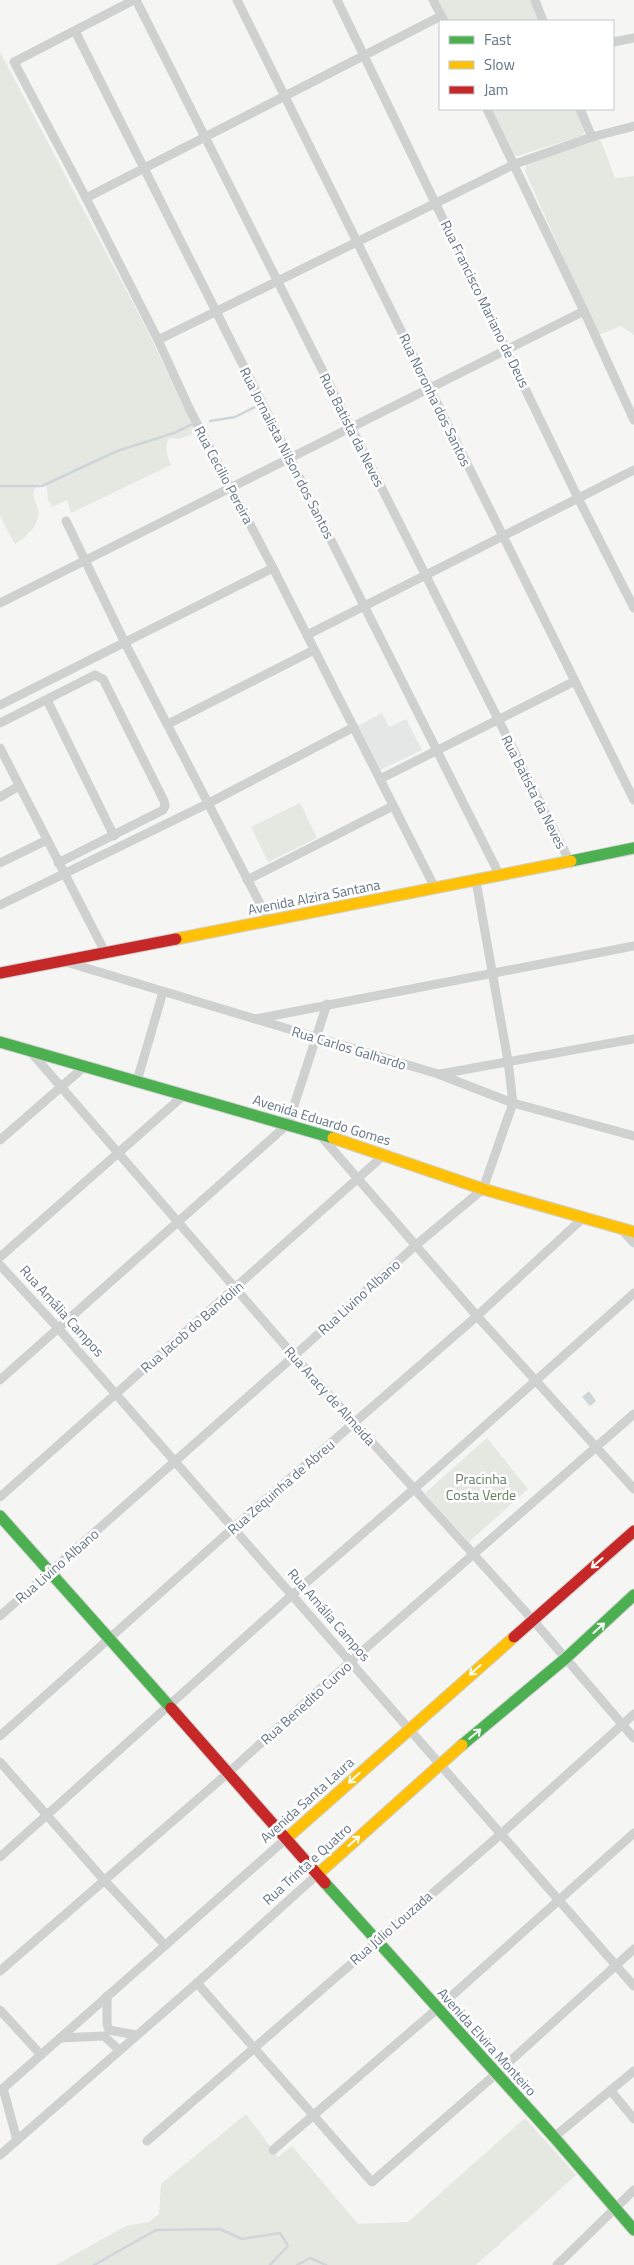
<svg xmlns="http://www.w3.org/2000/svg" width="634" height="2265" viewBox="0 0 634 2265" font-family="'Titillium Web',sans-serif">
	<rect width="100%" height="100%" fill="#f5f5f3"/>
	<path fill="#e5e7e6" d="M382 713 389 727 406 719 422 750 380 770 358 726Z"/>
	<g fill="#e4e8e1">
		<path d="M437 0H531L540 21H448Z"/>
		<path d="M0 52 146 328 194 428 191 435 178 439 169 438C164 448 167 455 171 465L71 513 67 500 52 507 48 500 47 487 40 483C25 496 41 503 38 517 35 530 25 537 15 544L0 516Z"/>
		<path d="M490 109H576L585 132 581 136 517 156 512 153Z"/>
		<path d="M597 140 601 141 615 178 634 176V335L621 326 598 335 525 171 527 163Z"/>
		<path d="M300 803 317 838 268 862 251 827Z"/>
		<path d="M487 1438 528 1489 469 1542 425 1493Z"/>
		<path d="M246 2114 278 2157 292 2146 358 2224 408 2222 525 2118 576 2175 476 2265H56L126 2226 149 2222 159 2214 161 2184Z"/>
	</g>
	<path fill="#ced6d9" d="M589 1391 596 1401 590 1406 582 1397Z"/>
	<g fill="none" stroke-linecap="round" stroke-linejoin="round">
		<g stroke="#ced6d9" stroke-width="2.5">
			<path d="M210 421 235 417 257 406"/>
			<path d="M0 486H42L117 451 174 433 193 424"/>
			<path d="M94 2265 156 2230 220 2229 242 2239 280 2233 288 2246 270 2265"/>
			<path d="M297 2265 310 2258 326 2265"/>
		</g>
		<g stroke="#d0d2d3" stroke-width="13">
			<g id="fast">
				<path d="M571 861 634 848"/>
				<path d="M0 1042 333 1138"/>
				<path d="M0 1516 171 1708"/>
				<path d="M462 1745 566 1658 634 1595"/>
				<path d="M325 1883 554 2137 634 2230"/>
			</g>
		</g>
		<g stroke="#d0d2d3" stroke-width="13">
			<g id="slow">
				<path d="M176 939 571 861"/>
				<path d="M333 1138 483 1189 634 1232"/>
				<path d="M287 1838 514 1637"/>
				<path d="M318 1874 462 1745"/>
			</g>
		</g>
		<g stroke="#d0d2d3" stroke-width="13">
			<g id="jam">
				<path d="M0 973 176 939"/>
				<path d="M514 1637 634 1531"/>
				<path d="M171 1708 325 1883"/>
			</g>
		</g>
		<g stroke="#cfd0d0" stroke-width="9">
			<path d="M134 0 14 62 86 198 158 340 190 410 273 568 435 888"/>
			<path d="M136 0 569 860"/>
			<path d="M237 0 634 800"/>
			<path d="M337 0 578 498 634 608"/>
			<path d="M433 0 444 21"/>
			<path d="M535 0 543 21"/>
			<path d="M75 31 500 876"/>
			<path d="M613 42 634 38"/>
			<path d="M487 109 584 311 634 420"/>
			<path d="M580 109 592 137"/>
			<path d="M86 198 441 16"/>
			<path d="M158 340 515 164 592 137 634 126"/>
			<path d="M66 521 124 641 269 921"/>
			<path d="M0 603 584 311"/>
			<path d="M307 635 634 470"/>
			<path d="M47 700 114 836"/>
			<path d="M0 705 273 568"/>
			<path d="M0 723 95 675 103 679 164 801 165 806 163 810 58 863"/>
			<path d="M168 724 314 650"/>
			<path d="M0 748 105 952"/>
			<path d="M380 779 575 681"/>
			<path d="M0 797 19 786"/>
			<path d="M0 863 47 840"/>
			<path d="M247 880 393 806"/>
			<path d="M0 905 207 804 354 727"/>
			<path d="M66 962 438 1074 513 1103 634 1136"/>
			<path d="M256 1019 634 946"/>
			<path d="M30 1051 294 1356 532 1619 634 1738"/>
			<path d="M440 1074 634 1039"/>
			<path d="M137 1081 163 992"/>
			<path d="M320 1135 477 1316 634 1489"/>
			<path d="M0 1140 84 1067"/>
			<path d="M621 1229 634 1243"/>
			<path d="M0 1257 184 1095"/>
			<path d="M0 1265 58 1328 634 1986"/>
			<path d="M0 1380 288 1124 327 1004"/>
			<path d="M0 1497 384 1155"/>
			<path d="M0 1616 294 1356 416 1245 483 1189 513 1103 508 1061 476 881"/>
			<path d="M0 1736 233 1528 477 1316 583 1218"/>
			<path d="M0 1762 104 1880 165 1945"/>
			<path d="M0 1857 292 1595 414 1489 634 1293"/>
			<path d="M0 1971 228 1773 350 1662 634 1414"/>
			<path d="M197 1983 372 2182 497 2073 634 1949"/>
			<path d="M107 1996V2024L109 2030 136 2035"/>
			<path d="M0 2010 41 2055"/>
			<path d="M60 2038 104 2036 119 2050"/>
			<path d="M3 2088 17 2140"/>
			<path d="M0 2091 287 1838"/>
			<path d="M611 2091 634 2119"/>
			<path d="M554 2137 634 2071"/>
			<path d="M147 2141 501 1834 634 1714"/>
			<path d="M273 2150 437 2009 634 1833"/>
			<path d="M0 2155 197 1983 318 1874"/>
			<path d="M557 2265 634 2190"/>
		</g>
		<use href="#fast" stroke="#4caf50" stroke-width="11"/>
		<use href="#slow" stroke="#ffc107" stroke-width="11"/>
		<use href="#jam" stroke="#c62828" stroke-width="11"/>
	</g>
	<defs><path id="oneway-shaft" d="M-6 0H5M1.5-3L5.5 0L1.5 3" fill="none" stroke-width="1.6" stroke-linecap="round" stroke-linejoin="round" transform="scale(1.25)"/></defs>
	<g stroke="#f6fbf6">
		<use href="#oneway-shaft" transform="translate(597 1563) rotate(139)"/>
		<use href="#oneway-shaft" transform="translate(599 1628) rotate(-42)"/>
		<use href="#oneway-shaft" transform="translate(475 1670) rotate(138)"/>
		<use href="#oneway-shaft" transform="translate(475 1734) rotate(-40)"/>
		<use href="#oneway-shaft" transform="translate(354 1778) rotate(138)"/>
		<use href="#oneway-shaft" transform="translate(354 1841) rotate(-42)"/>
	</g>
	<g text-anchor="middle" stroke-width="5" stroke-linejoin="round" paint-order="stroke">
		<g font-size="14" fill="#647585" stroke="#fff">
			<text transform="translate(485 304) rotate(64)" y="5">Rua Francisco Mariano de Deus</text>
			<text transform="translate(435 400) rotate(64)" y="5">Rua Noronha dos Santos</text>
			<text transform="translate(352 430) rotate(63)" y="5">Rua Batista da Neves</text>
			<text transform="translate(287 453) rotate(63)" y="5">Rua Jornalista Nilson dos Santos</text>
			<text transform="translate(224 475) rotate(62)" y="5">Rua Cecilio Pereira</text>
			<text transform="translate(534 792) rotate(63)" y="5">Rua Batista da Neves</text>
			<text transform="translate(314 897) rotate(-11)" y="5">Avenida Alzira Santana</text>
			<text transform="translate(349 1048) rotate(17)" y="5">Rua Carlos Galhardo</text>
			<text transform="translate(322 1120) rotate(17)" y="5">Avenida Eduardo Gomes</text>
			<text transform="translate(359 1297) rotate(-42)" y="5">Rua Livino Albano</text>
			<text transform="translate(62 1311) rotate(48)" y="5">Rua Amália Campos</text>
			<text transform="translate(192 1327) rotate(-41)" y="5">Rua Jacob do Bandolin</text>
			<text transform="translate(330 1396) rotate(48)" y="5">Rua Aracy de Almeida</text>
			<text transform="translate(281 1487) rotate(-41)" y="5">Rua Zequinha de Abreu</text>
			<text transform="translate(57 1566) rotate(-41)" y="5">Rua Livino Albano</text>
			<text transform="translate(329 1615) rotate(49)" y="5">Rua Amália Campos</text>
			<text transform="translate(306 1703) rotate(-42)" y="5">Rua Benedito Curvo</text>
			<text transform="translate(307 1800) rotate(-42)" y="5">Avenida Santa Laura</text>
			<text transform="translate(307 1864) rotate(-42)" y="5">Rua Trinta e Quatro</text>
			<text transform="translate(391 1928) rotate(-41)" y="5">Rua Júlio Louzada</text>
			<text transform="translate(487 2042) rotate(48)" y="5">Avenida Elvira Monteiro</text>
		</g>
		<g font-size="14" fill="#677c63" stroke="#fff">
			<text x="481" y="1484">Pracinha<tspan x="481" dy="16">Costa Verde</tspan></text>
		</g>
	</g>
	<rect x="439" y="20" width="175" height="90" fill="#ffffff" stroke="#c1c8ce"/>
	<rect x="449" y="36" width="25" height="8" fill="#4caf50" stroke="#c1c8ce"/>
	<text x="484" y="45" font-size="15" fill="#647585">Fast</text>
	<rect x="449" y="61" width="25" height="8" fill="#ffc107" stroke="#c1c8ce"/>
	<text x="484" y="70" font-size="15" fill="#647585">Slow</text>
	<rect x="449" y="86" width="25" height="8" fill="#c62828" stroke="#c1c8ce"/>
	<text x="484" y="95" font-size="15" fill="#647585">Jam</text>
</svg>
